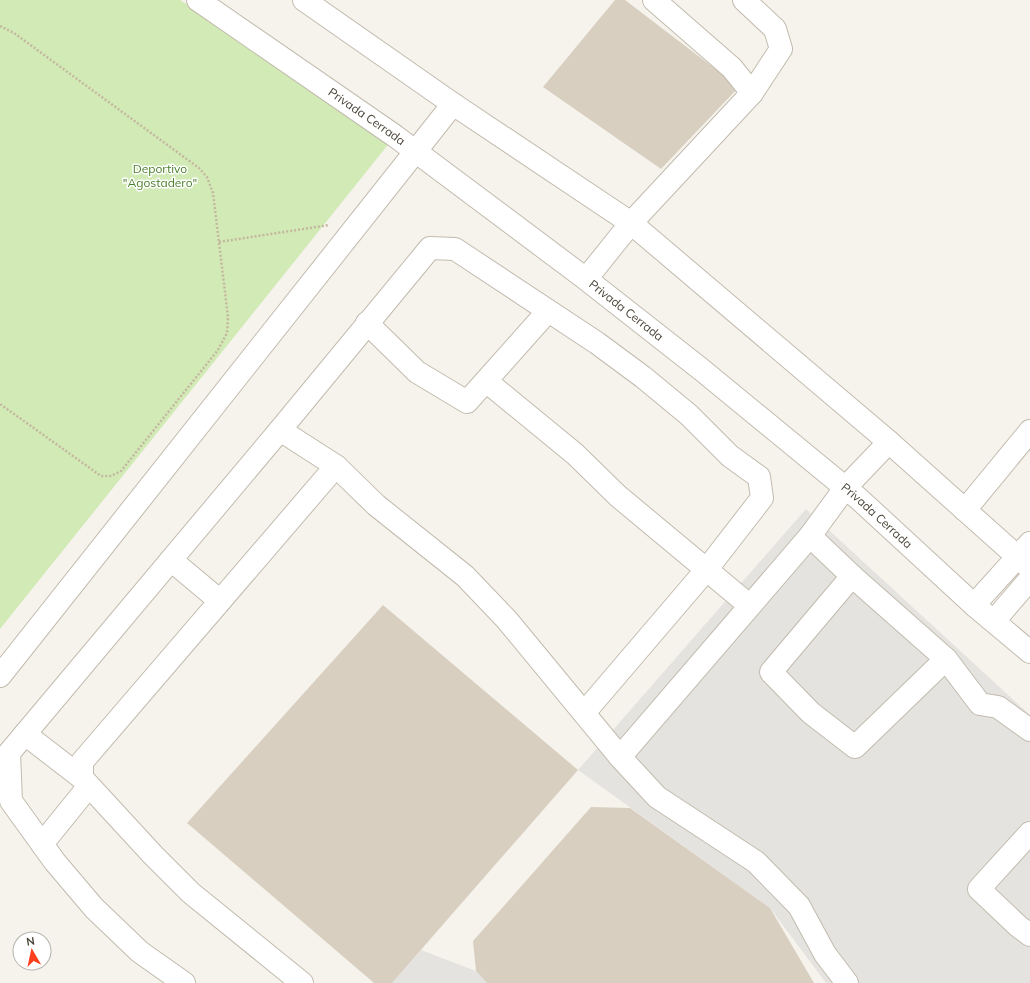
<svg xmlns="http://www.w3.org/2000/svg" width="1030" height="983" viewBox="0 0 1030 983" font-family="Mulish,sans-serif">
	<rect width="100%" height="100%" fill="#f6f3ec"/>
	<path fill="#d2eab5" d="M0 0H180L395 136 0 629Z"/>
	<g fill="#e5e3e0">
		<path d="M806 509 1030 715V983H826L770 908 578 770Z"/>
		<path d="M421 950 476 971 487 983H392Z"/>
	</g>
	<g fill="#d8cfc1">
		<path d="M615 0H625L739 87 661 169 543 87Z"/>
		<path d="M383 605 578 770 392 983H374L187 823Z"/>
		<path d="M591 807 630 808 770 908 814 983H487L476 971 473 941Z"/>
	</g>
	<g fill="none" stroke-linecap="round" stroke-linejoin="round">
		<g stroke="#c2bbae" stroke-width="24">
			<g id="minor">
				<path id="s1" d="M198 0 395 136 586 279 702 370 859 499 974 605 1030 652"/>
				<path d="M304 0 453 104 631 223 889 442 1030 568"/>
				<path d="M654 0 732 68 752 93"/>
				<path d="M586 279 631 223 752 93 781 49 775 29 744 0"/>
				<path d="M367 323 417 372 467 402 548 311"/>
				<path d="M486 381 575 454 618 496 749 605"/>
				<path d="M280 430 430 248 455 249 597 343 643 377 689 415 730 456 759 477 762 498 707 569 584 713"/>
				<path d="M965 510 1030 431"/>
				<path d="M810 536 852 576 946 659 980 704 998 707 1030 730"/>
				<path d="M171 560 220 601"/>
				<path d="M852 576 771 672 811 713 855 747 946 659"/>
				<path d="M974 605 1030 543"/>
				<path d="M994 621 1030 579"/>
				<path d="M0 676 453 104"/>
				<path d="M25 734 82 778"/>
				<path d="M620 757 810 536 845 488 889 442"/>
				<path d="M1030 833 979 889 1018 926 1030 935"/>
				<path d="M42 844 89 786"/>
				<path d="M184 983 140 952 94 908 55 862 11 801 9 753 280 430 336 466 376 505 465 576 507 620 620 757 657 797 756 862 799 906 825 954 847 983"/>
				<path d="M302 983 191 893 153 855 82 778V762L336 466"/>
			</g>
		</g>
		<g stroke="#c4b79f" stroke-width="2.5" stroke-dasharray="2 2" stroke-linecap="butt">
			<path d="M0 26 14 33 199 168 207 177 213 193 228 317 227 333 218 350 121 471 111 476H101L0 404"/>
			<path d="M219 242 329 225"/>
		</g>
		<use href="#minor" stroke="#fff" stroke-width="22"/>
	</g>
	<g text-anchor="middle" stroke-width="3" stroke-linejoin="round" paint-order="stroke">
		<g font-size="12" fill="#4b4439" stroke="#fff">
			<text dy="4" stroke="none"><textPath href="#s1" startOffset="205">Privada Cerrada</textPath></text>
			<text dy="4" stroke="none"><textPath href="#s1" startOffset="529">Privada Cerrada</textPath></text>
			<text dy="4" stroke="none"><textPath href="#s1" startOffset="853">Privada Cerrada</textPath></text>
		</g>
		<g font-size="12" fill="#4a7f2a" stroke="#fff">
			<text x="160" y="173">Deportivo<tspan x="160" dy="14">"Agostadero"</tspan></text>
		</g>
	</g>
	<g transform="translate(32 951) rotate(351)"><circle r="19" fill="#ffffff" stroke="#b7b4b0"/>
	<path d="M0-3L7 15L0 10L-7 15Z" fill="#fc3f1d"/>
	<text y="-6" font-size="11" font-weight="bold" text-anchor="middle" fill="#4b4439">N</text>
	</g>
</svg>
